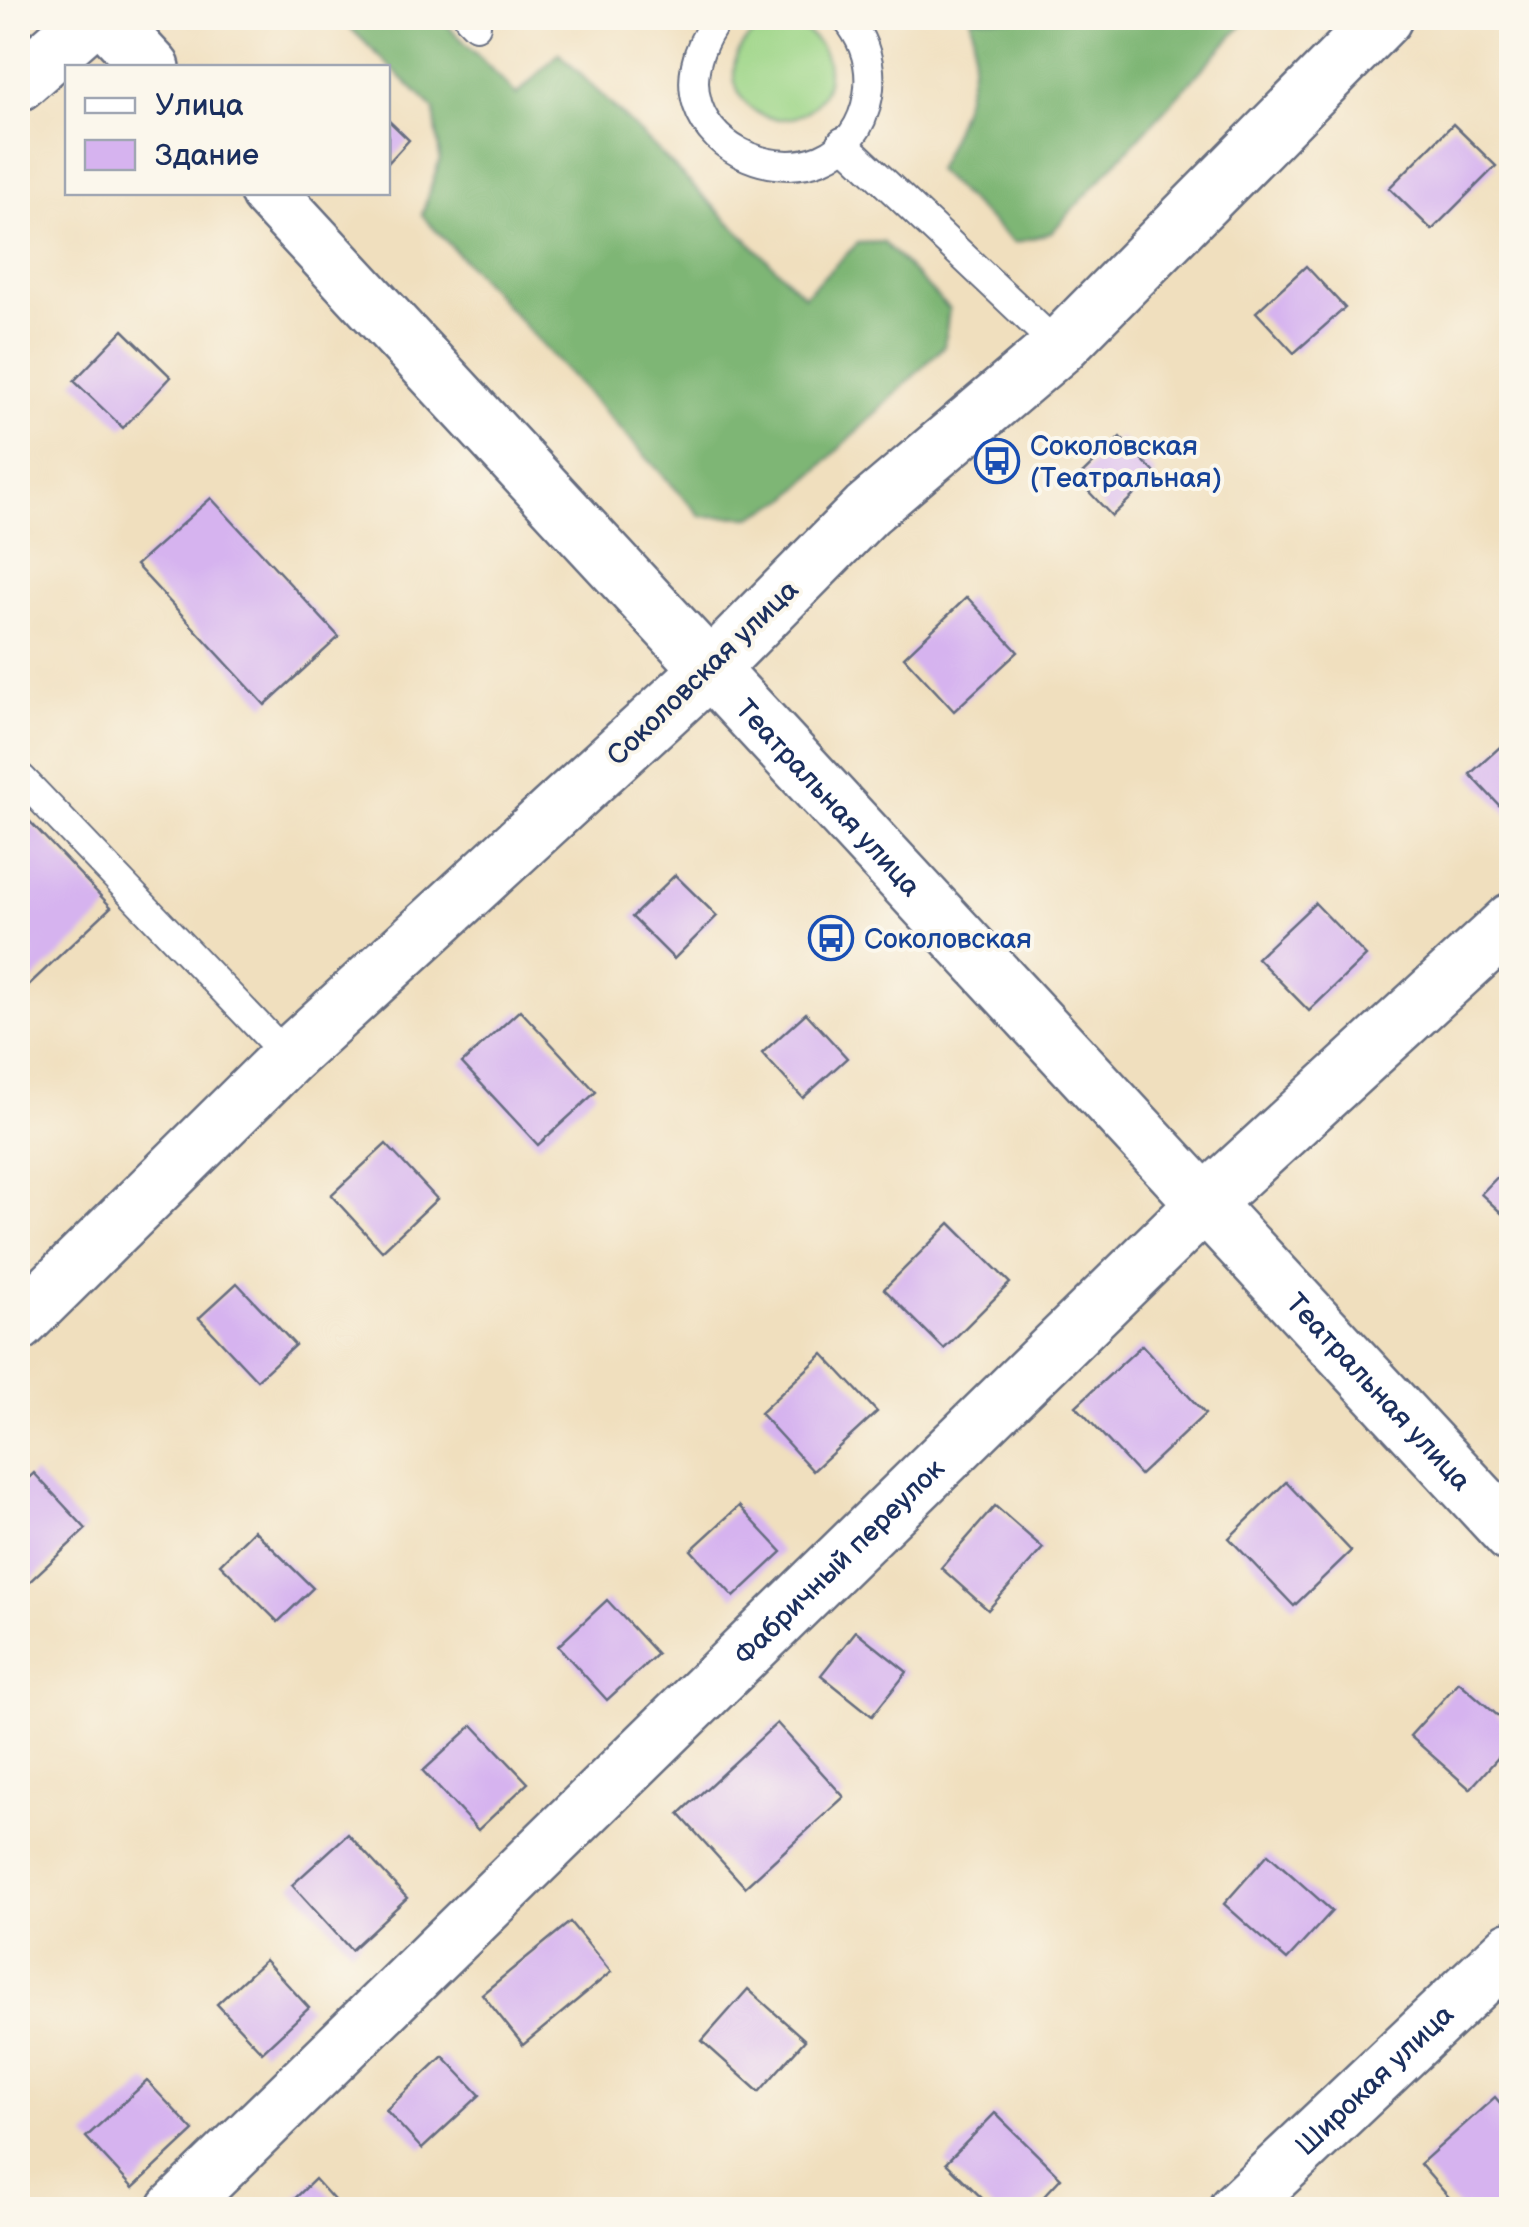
<svg xmlns="http://www.w3.org/2000/svg" width="1529" height="2227" font-family="'Balsamiq Sans',sans-serif">
<style>
.green{fill:#9dd587;stroke:#5c8272;stroke-width:2.5}
.forest{fill:#7eb674;stroke:#4c7269;stroke-width:2.5}
.building{fill:#d6b3ef}
.lines{fill:none;stroke-linecap:round;stroke-linejoin:round}
.service-casing{stroke:#666d80;stroke-width:32}
.minor-casing{stroke:#666d80;stroke-width:60}
.tertiary-casing{stroke:#666d80;stroke-width:60}
.secondary-casing{stroke:#666d80;stroke-width:60}
.service{stroke:#fff;stroke-width:28}
.minor{stroke:#fff;stroke-width:55}
.tertiary{stroke:#fff;stroke-width:55}
.secondary{stroke:#fff;stroke-width:55}
.labels{text-anchor:middle;stroke-width:8;stroke-linejoin:round;paint-order:stroke}
.transit-label{font-size:28px;fill:#164399;stroke:#fbf7ec;text-anchor:start}
.street-label{font-size:28px;fill:#1b2f5e;stroke:#fbf7ec}
</style>
<rect width="100%" height="100%" fill="#fbf7ec"/>
<filter id="ink" filterUnits="userSpaceOnUse"><feTurbulence type="fractalNoise" baseFrequency=".01" numOctaves="2"/><feDisplacementMap in="SourceGraphic" scale="20" xChannelSelector="R" yChannelSelector="G"/><feConvolveMatrix kernelMatrix="1 2 1 2 8 2 1 2 1" color-interpolation-filters="sRGB"/></filter>
<filter id="wash" filterUnits="userSpaceOnUse"><feTurbulence type="fractalNoise" baseFrequency=".0048" numOctaves="4" result="noise"/><feDisplacementMap in="SourceGraphic" scale="40" xChannelSelector="R" yChannelSelector="G"/><feGaussianBlur stdDeviation="2.25" result="paint"/><feColorMatrix in="noise" values="0 0 0 0 0 0 0 0 0 0 0 0 0 0 0 0 0 1.4 0 .05"/><feComposite in="paint" operator="in"/></filter>
<g filter="url(#wash)">
<rect width="100%" height="100%" fill="#f0dfbe"/>
<circle class="green" cx="781" cy="72" r="47"/>
<g class="forest">
<polygon points="340,18 440,18 517,95 559,53 804,296 858,243 883,242 949,309 944,346 789,498 751,517 701,516 422,215 440,159 434,109"/>
<path d="M971,18H1249L1051,233L1014,243L936,170C958,126 982,68 971,18Z"/>
</g>
<g id="blocks">
<g class="building">
<polygon points="388,120 409,140 388,163"/>
<polygon points="1453,124 1496,166 1432,230 1389,188"/>
<polygon points="1306,266 1345,308 1294,353 1256,312"/>
<polygon points="123,330 171,377 123,428 74,381"/>
<polygon points="1120,437 1156,474 1112,516 1077,479"/>
<polygon points="211,498 339,637 265,705 136,565"/>
<polygon points="967,597 1018,652 954,711 904,657"/>
<polygon points="1512,736 1512,819 1470,774"/>
<polygon points="18,809 111,907 18,995"/>
<polygon points="675,875 717,916 674,959 632,917"/>
<polygon points="1315,903 1366,956 1309,1011 1257,958"/>
<polygon points="520,1010 596,1092 538,1145 462,1063"/>
<polygon points="806,1013 847,1058 803,1098 762,1053"/>
<polygon points="386,1144 437,1199 382,1251 331,1195"/>
<polygon points="1512,1162 1512,1223 1481,1194"/>
<polygon points="950,1223 1010,1283 944,1349 884,1289"/>
<polygon points="237,1283 295,1345 257,1380 199,1318"/>
<polygon points="1142,1345 1205,1414 1140,1475 1076,1406"/>
<polygon points="823,1354 877,1412 813,1471 760,1413"/>
<polygon points="34,1473 86,1529 26,1585 18,1576 18,1488"/>
<polygon points="1286,1482 1351,1551 1294,1606 1229,1538"/>
<polygon points="739,1506 782,1552 734,1597 691,1550"/>
<polygon points="995,1506 1043,1548 988,1610 941,1568"/>
<polygon points="254,1530 313,1588 278,1622 220,1564"/>
<polygon points="607,1600 657,1654 607,1700 558,1646"/>
<polygon points="856,1631 907,1672 872,1716 821,1675"/>
<polygon points="1459,1682 1512,1728 1512,1742 1470,1789 1410,1736"/>
<polygon points="777,1723 844,1797 745,1887 679,1814"/>
<polygon points="473,1725 528,1783 478,1830 423,1771"/>
<polygon points="348,1834 407,1898 351,1950 292,1885"/>
<polygon points="1268,1854 1332,1911 1287,1960 1224,1904"/>
<polygon points="570,1922 611,1972 523,2045 482,1994"/>
<polygon points="265,1960 309,2008 262,2052 217,2004"/>
<polygon points="748,1989 805,2040 759,2092 702,2041"/>
<polygon points="443,2056 480,2095 422,2149 386,2110"/>
<polygon points="147,2081 194,2131 133,2188 86,2137"/>
<polygon points="1495,2097 1512,2117 1512,2210 1460,2210 1420,2164"/>
<polygon points="995,2113 1061,2178 1031,2210 994,2210 946,2163"/>
<polygon points="315,2179 343,2210 283,2210"/>
</g>
</g>
</g>
<g filter="url(#ink)">
<use href="#blocks" fill-opacity="0" stroke="#666d80" stroke-width="2.5"/>
<g class="lines">
<defs>
<g id="service">
<polyline points="469,18 476,25"/>
<path d="M718,18C622,151 845,229 868,96C873,66 865,41 846,18"/>
<polyline points="842,142 1059,347"/>
<polyline points="22,779 288,1057"/>
</g>
<g id="minor">
<polyline points="18,83 92,18"/>
<polyline points="18,1324 288,1057 711,668"/>
<path id="s1" d="M175,2210L1205,1203L1512,921"/>
<path id="s2" d="M1236,2210L1512,1949"/>
</g>
<polyline id="tertiary" points="711,668 867,510 1059,347 1384,18"/>
<g id="secondary">
<polyline points="105,18 152,68"/>
<path id="s3" d="M268,192L1512,1535"/>
</g>
</defs>
<use href="#service" class="service-casing"/>
<use href="#minor" class="minor-casing"/>
<use href="#tertiary" class="tertiary-casing"/>
<use href="#secondary" class="secondary-casing"/>
<use href="#service" class="service"/>
<use href="#minor" class="minor"/>
<use href="#tertiary" class="tertiary"/>
<use href="#secondary" class="secondary"/>
</g>
</g>
<defs>
<symbol id="bus-ring" viewBox="-11 -11 22 22"><circle r="9.5" fill="#fbf7ec" stroke="#1a4fb4" stroke-width="1.5"/><path d="M-5-6H5V4H4V6H2V4H-2V6H-4V4H-5ZM-3.5-4V0h7V-4ZM-3.5 1.2v1.5H-2V1.2ZM2 1.2v1.5H3.5V1.2Z" fill="#1a4fb4"/></symbol>
</defs>
<g fill-rule="evenodd">
<use href="#bus-ring" x="972" y="436" width="50" height="50"/>
<use href="#bus-ring" x="806" y="913" width="50" height="50"/>
</g>
<g class="labels">
<g class="transit-label">
<text x="1030" y="455">Соколовская<tspan x="1030" dy="32">(Театральная)</tspan></text>
<text x="864" y="948">Соколовская</text>
</g>
<g class="street-label">
<text transform="translate(702 672) rotate(-44)" y="10">Соколовская улица</text>
<text dy="10" stroke="none"><textPath href="#s3" startOffset="825">Театральная улица</textPath></text>
<text dy="10" stroke="none"><textPath href="#s3" startOffset="1635">Театральная улица</textPath></text>
<text dy="10" stroke="none"><textPath href="#s1" startOffset="928">Фабричный переулок</textPath></text>
<text dy="10" stroke="none"><textPath href="#s2" startOffset="190">Широкая улица</textPath></text>
</g>
</g>
<rect width="1529" height="2227" fill="none" stroke="#fbf7ec" stroke-width="60"/>
<rect x="65" y="65" width="325" height="130" fill="#fbf7ec" stroke="#a1a7b3" stroke-width="2.5"/>
<rect x="85" y="98" width="50" height="15" fill="#ffffff" stroke="#a1a7b3" stroke-width="2.5"/>
<text x="155" y="115" font-size="30" fill="#1b2f5e">Улица</text>
<rect x="85" y="140" width="50" height="30" fill="#d6b3ef" stroke="#a1a7b3" stroke-width="2.5"/>
<text x="155" y="165" font-size="30" fill="#1b2f5e">Здание</text>
</svg>
